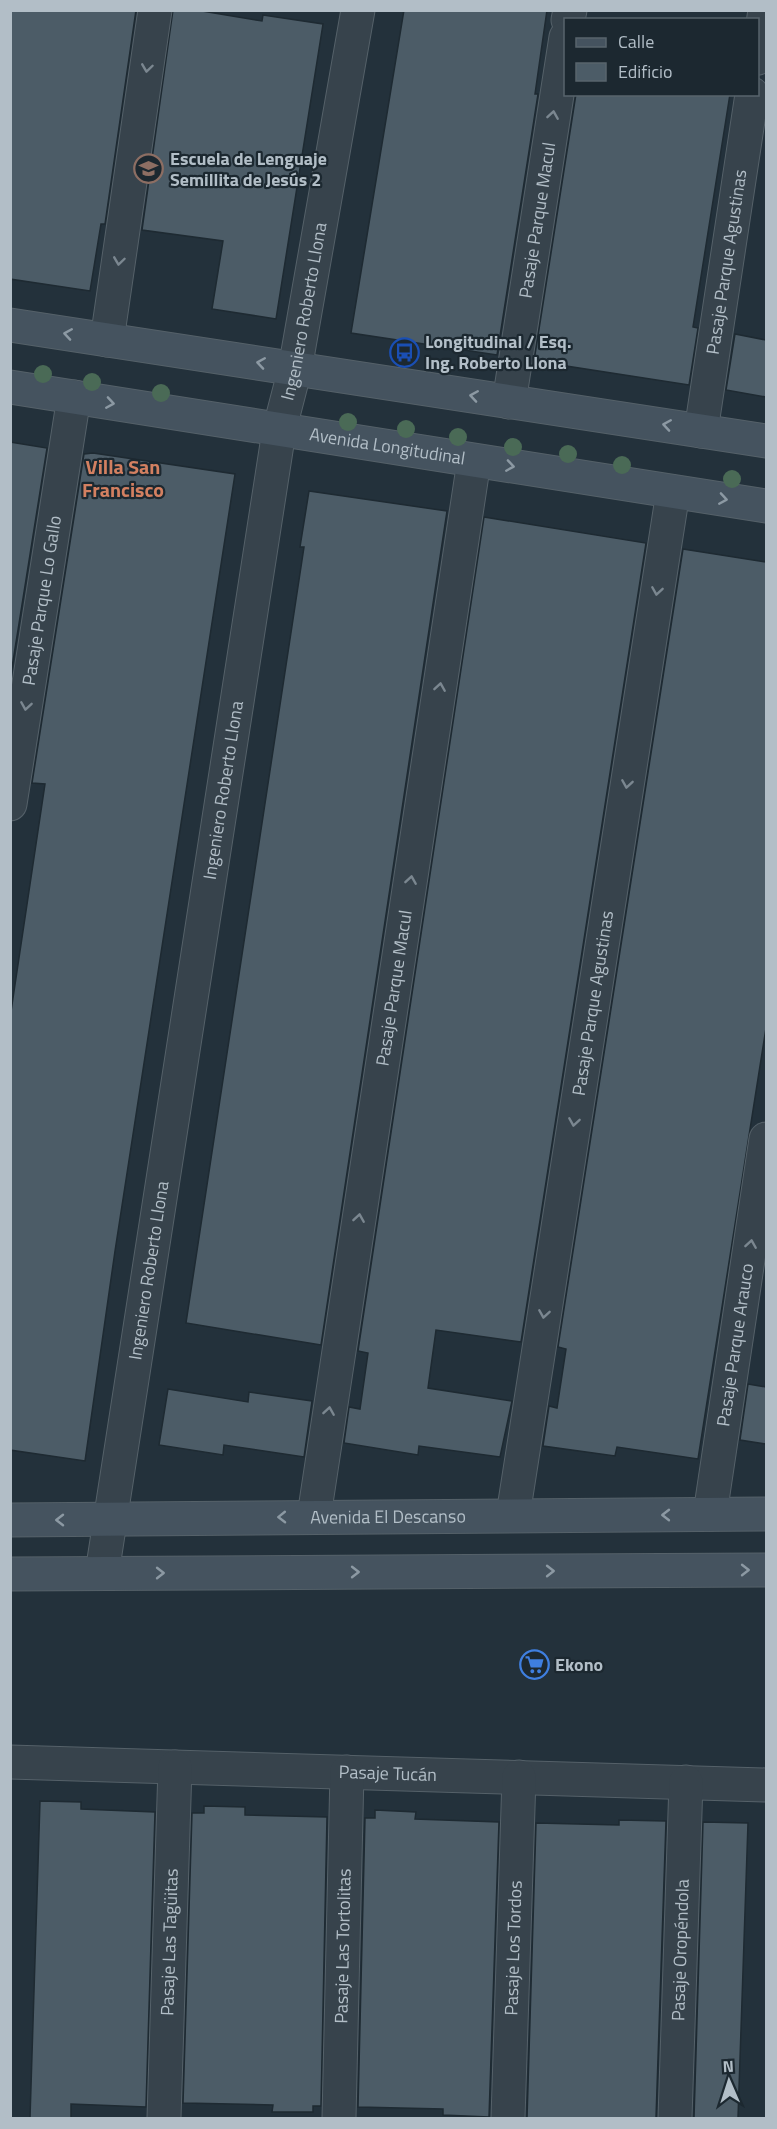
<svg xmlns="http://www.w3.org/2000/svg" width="777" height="2129" font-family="'Titillium Web',sans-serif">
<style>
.building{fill:#4c5c67;stroke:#1e2a32;stroke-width:1.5}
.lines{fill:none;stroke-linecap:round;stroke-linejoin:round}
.street-casing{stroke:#556169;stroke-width:35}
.secondary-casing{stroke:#556169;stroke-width:35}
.street{stroke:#37434c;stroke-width:33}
.secondary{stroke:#45535f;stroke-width:33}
.tree{fill:#4a6a56}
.oneway{stroke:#7b8790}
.oneway2{stroke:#8c99a3}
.labels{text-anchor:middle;stroke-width:4.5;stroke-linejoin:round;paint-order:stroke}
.poi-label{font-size:18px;font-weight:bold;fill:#b2bec7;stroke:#1c2830;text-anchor:start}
.street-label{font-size:18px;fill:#b2bec7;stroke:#1c2830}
.neighbourhood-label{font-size:20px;font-weight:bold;fill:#d38061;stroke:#1c2830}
</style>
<rect width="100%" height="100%" fill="#23313b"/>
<g class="building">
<polygon points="10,10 136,10 105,224 101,224 90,291 10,279"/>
<polygon points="173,10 196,10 262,21 263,15 323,24 276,319 212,309 223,241 142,230"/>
<polygon points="404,10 547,10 535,94 538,94 497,355 351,333"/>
<polygon points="576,94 730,94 693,327 698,328 689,385 534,361"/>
<polygon points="735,334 766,340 766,397 726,390"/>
<polygon points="10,442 47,448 10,680"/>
<polygon points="93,453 235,474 115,1251 85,1461 10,1450 10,1018 45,784 32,783 84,454"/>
<polygon points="309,491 447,511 321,1345 186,1323 304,547 300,547"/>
<polygon points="484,517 646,543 521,1342 436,1330 428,1388 512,1401 500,1457 419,1446 418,1455 344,1443 349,1407 360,1409 368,1353 358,1351"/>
<polygon points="683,549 766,562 766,1028 698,1459 617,1447 615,1456 543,1446 549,1406 557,1408 566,1349 558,1347"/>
<polygon points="748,1384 766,1387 766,1444 740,1440"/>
<polygon points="168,1389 248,1402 249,1392 312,1401 304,1457 224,1445 223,1455 159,1445"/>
<polygon points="40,1801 81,1802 81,1809 155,1812 146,2107 71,2104 71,2118 30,2118"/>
<polygon points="204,1806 245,1807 245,1815 327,1817 321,2106 313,2106 313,2112 272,2112 273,2105 183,2103 192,1813 204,1813"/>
<polygon points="375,1810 416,1812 415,1819 499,1822 489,2117 443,2115 443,2109 358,2107 365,1818 375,1818"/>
<polygon points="619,1820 666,1821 656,2118 527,2118 536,1823 619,1825"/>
<polygon points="703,1822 748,1823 738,2118 694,2118"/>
</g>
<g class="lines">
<defs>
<g id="street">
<polyline points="568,20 570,10"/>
<polyline points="758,58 765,10"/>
<polyline points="107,340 155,10"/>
<path id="s1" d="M509,402L566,37"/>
<path id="s2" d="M701,431L752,94"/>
<path id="s3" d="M10,804L74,397"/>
<path id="s4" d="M710,1514L766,1139"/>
<path id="s5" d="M513,1515L673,492"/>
<path id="s6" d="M314,1516L474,461"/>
<path id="s7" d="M102,1573L279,431L295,369L358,10"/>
<path id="s8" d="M10,1762L766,1785"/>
<path id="s9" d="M164,2118L175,1767"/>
<path id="s10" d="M339,2118L347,1772"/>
<path id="s11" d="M508,2118L519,1777"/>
<path id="s12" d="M675,2118L686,1782"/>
</g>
<g id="secondary">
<polyline points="10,325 766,441"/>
<path id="s13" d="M10,387L766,506"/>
<path id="s14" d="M10,1520L766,1514"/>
<polyline points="10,1574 766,1570"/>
</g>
</defs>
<use href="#street" class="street-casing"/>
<use href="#secondary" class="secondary-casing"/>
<use href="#street" class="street"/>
<use href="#secondary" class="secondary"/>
</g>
<g class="tree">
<circle cx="43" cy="374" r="9"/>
<circle cx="92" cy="382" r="9"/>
<circle cx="161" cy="393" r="9"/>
<circle cx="348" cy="422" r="9"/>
<circle cx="406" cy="429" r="9"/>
<circle cx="458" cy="437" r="9"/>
<circle cx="513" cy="447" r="9"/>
<circle cx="568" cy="454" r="9"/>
<circle cx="622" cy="465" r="9"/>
<circle cx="732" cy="479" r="9"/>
</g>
<defs><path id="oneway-chevron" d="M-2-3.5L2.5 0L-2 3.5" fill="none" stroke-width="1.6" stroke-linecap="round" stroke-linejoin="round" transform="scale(1.5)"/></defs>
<g class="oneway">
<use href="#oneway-chevron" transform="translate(147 68) rotate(98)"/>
<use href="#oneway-chevron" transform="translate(553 115) rotate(-81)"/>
<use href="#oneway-chevron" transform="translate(119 261) rotate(98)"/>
<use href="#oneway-chevron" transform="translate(657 591) rotate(99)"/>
<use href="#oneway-chevron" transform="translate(440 687) rotate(-81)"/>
<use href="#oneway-chevron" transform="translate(26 706) rotate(99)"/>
<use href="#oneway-chevron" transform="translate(627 784) rotate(99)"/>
<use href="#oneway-chevron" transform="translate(411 880) rotate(-81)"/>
<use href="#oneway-chevron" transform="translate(574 1122) rotate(99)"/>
<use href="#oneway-chevron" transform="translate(359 1218) rotate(-81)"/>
<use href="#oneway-chevron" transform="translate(751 1244) rotate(-81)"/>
<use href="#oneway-chevron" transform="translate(544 1314) rotate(99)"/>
<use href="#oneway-chevron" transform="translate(329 1411) rotate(-81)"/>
</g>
<g class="oneway2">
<use href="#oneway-chevron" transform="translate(68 334) rotate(-171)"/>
<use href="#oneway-chevron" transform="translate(261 363) rotate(-171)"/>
<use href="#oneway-chevron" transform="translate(474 396) rotate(-171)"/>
<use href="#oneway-chevron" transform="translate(110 403) rotate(9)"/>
<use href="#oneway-chevron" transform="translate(667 425) rotate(-171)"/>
<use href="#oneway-chevron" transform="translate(510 466) rotate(9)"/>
<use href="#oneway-chevron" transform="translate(723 499) rotate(9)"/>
<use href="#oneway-chevron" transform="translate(666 1515) rotate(180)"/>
<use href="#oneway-chevron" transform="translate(282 1517) rotate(179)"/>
<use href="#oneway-chevron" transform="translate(60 1520) rotate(180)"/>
<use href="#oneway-chevron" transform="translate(745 1570)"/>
<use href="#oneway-chevron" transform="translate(550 1571)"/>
<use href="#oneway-chevron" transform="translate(355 1572)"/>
<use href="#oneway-chevron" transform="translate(160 1573)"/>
</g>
<defs>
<symbol id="school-ring" viewBox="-11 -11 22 22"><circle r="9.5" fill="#1c2830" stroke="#8d6e63" stroke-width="1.5"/><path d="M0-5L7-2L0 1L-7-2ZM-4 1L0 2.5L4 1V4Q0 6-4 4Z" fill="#8d6e63"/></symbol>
<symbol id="bus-ring" viewBox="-11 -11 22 22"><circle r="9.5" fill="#1c2830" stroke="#1a4fb4" stroke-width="1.5"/><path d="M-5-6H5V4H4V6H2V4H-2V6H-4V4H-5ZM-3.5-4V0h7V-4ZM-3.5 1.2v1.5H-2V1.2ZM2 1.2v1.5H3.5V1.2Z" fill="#1a4fb4"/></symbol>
<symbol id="supermarket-ring" viewBox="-11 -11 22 22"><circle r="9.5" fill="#1c2830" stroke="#3f7fe0" stroke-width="1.5"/><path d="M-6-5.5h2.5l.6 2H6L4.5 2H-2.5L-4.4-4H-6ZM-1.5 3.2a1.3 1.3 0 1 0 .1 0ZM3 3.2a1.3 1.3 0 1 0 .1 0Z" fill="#3f7fe0"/></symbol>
</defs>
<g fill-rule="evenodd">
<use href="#school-ring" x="132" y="152" width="33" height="33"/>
<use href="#bus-ring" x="388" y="336" width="33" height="33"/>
<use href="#supermarket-ring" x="518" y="1648" width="33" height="33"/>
</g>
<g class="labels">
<g class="poi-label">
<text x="170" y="165">Escuela de Lenguaje<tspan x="170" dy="21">Semillita de Jesús 2</tspan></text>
<text x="425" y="348">Longitudinal / Esq.<tspan x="425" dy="21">Ing. Roberto Llona</tspan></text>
<text x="555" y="1671">Ekono</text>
</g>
<g class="street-label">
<text dy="6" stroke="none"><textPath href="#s1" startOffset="184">Pasaje Parque Macul</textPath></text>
<text dy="6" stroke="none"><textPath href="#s2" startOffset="171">Pasaje Parque Agustinas</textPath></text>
<text dy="6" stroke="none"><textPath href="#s7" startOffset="1278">Ingeniero Roberto Llona</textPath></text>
<text dy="6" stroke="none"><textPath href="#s13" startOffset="382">Avenida Longitudinal</textPath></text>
<text dy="6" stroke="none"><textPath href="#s3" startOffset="206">Pasaje Parque Lo Gallo</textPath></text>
<text dy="6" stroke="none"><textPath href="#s7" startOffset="792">Ingeniero Roberto Llona</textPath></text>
<text dy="6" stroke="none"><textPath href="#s6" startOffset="534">Pasaje Parque Macul</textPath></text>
<text dy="6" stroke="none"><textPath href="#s5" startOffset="518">Pasaje Parque Agustinas</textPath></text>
<text dy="6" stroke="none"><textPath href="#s7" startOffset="306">Ingeniero Roberto Llona</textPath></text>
<text dy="6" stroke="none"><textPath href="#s4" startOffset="171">Pasaje Parque Arauco</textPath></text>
<text dy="6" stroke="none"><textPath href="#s14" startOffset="378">Avenida El Descanso</textPath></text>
<text dy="6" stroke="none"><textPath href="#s8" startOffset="378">Pasaje Tucán</textPath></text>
<text dy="6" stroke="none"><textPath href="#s9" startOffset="176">Pasaje Las Tagüitas</textPath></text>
<text dy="6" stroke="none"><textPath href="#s10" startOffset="172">Pasaje Las Tortolitas</textPath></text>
<text dy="6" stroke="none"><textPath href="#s11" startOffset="170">Pasaje Los Tordos</textPath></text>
<text dy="6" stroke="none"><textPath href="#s12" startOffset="168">Pasaje Oropéndola</textPath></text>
</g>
<g class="neighbourhood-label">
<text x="123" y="474">Villa San<tspan x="123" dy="23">Francisco</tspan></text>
</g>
</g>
<rect width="777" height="2129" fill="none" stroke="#b2bec7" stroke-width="24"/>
<rect x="564" y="18" width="195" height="78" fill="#1c2830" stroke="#58646c" stroke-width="1.5"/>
<rect x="576" y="38" width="30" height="9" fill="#45535f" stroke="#58646c" stroke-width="1.5"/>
<text x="618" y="48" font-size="18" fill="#b2bec7">Calle</text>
<rect x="576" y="63" width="30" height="18" fill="#4c5c67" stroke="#58646c" stroke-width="1.5"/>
<text x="618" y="78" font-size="18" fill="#b2bec7">Edificio</text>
<g transform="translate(729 2081) rotate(357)" stroke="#1c2830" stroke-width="4.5" paint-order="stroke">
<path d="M0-4.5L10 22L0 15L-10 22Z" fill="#b2bec7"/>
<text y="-9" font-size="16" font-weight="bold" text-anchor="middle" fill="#b2bec7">N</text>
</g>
</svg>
